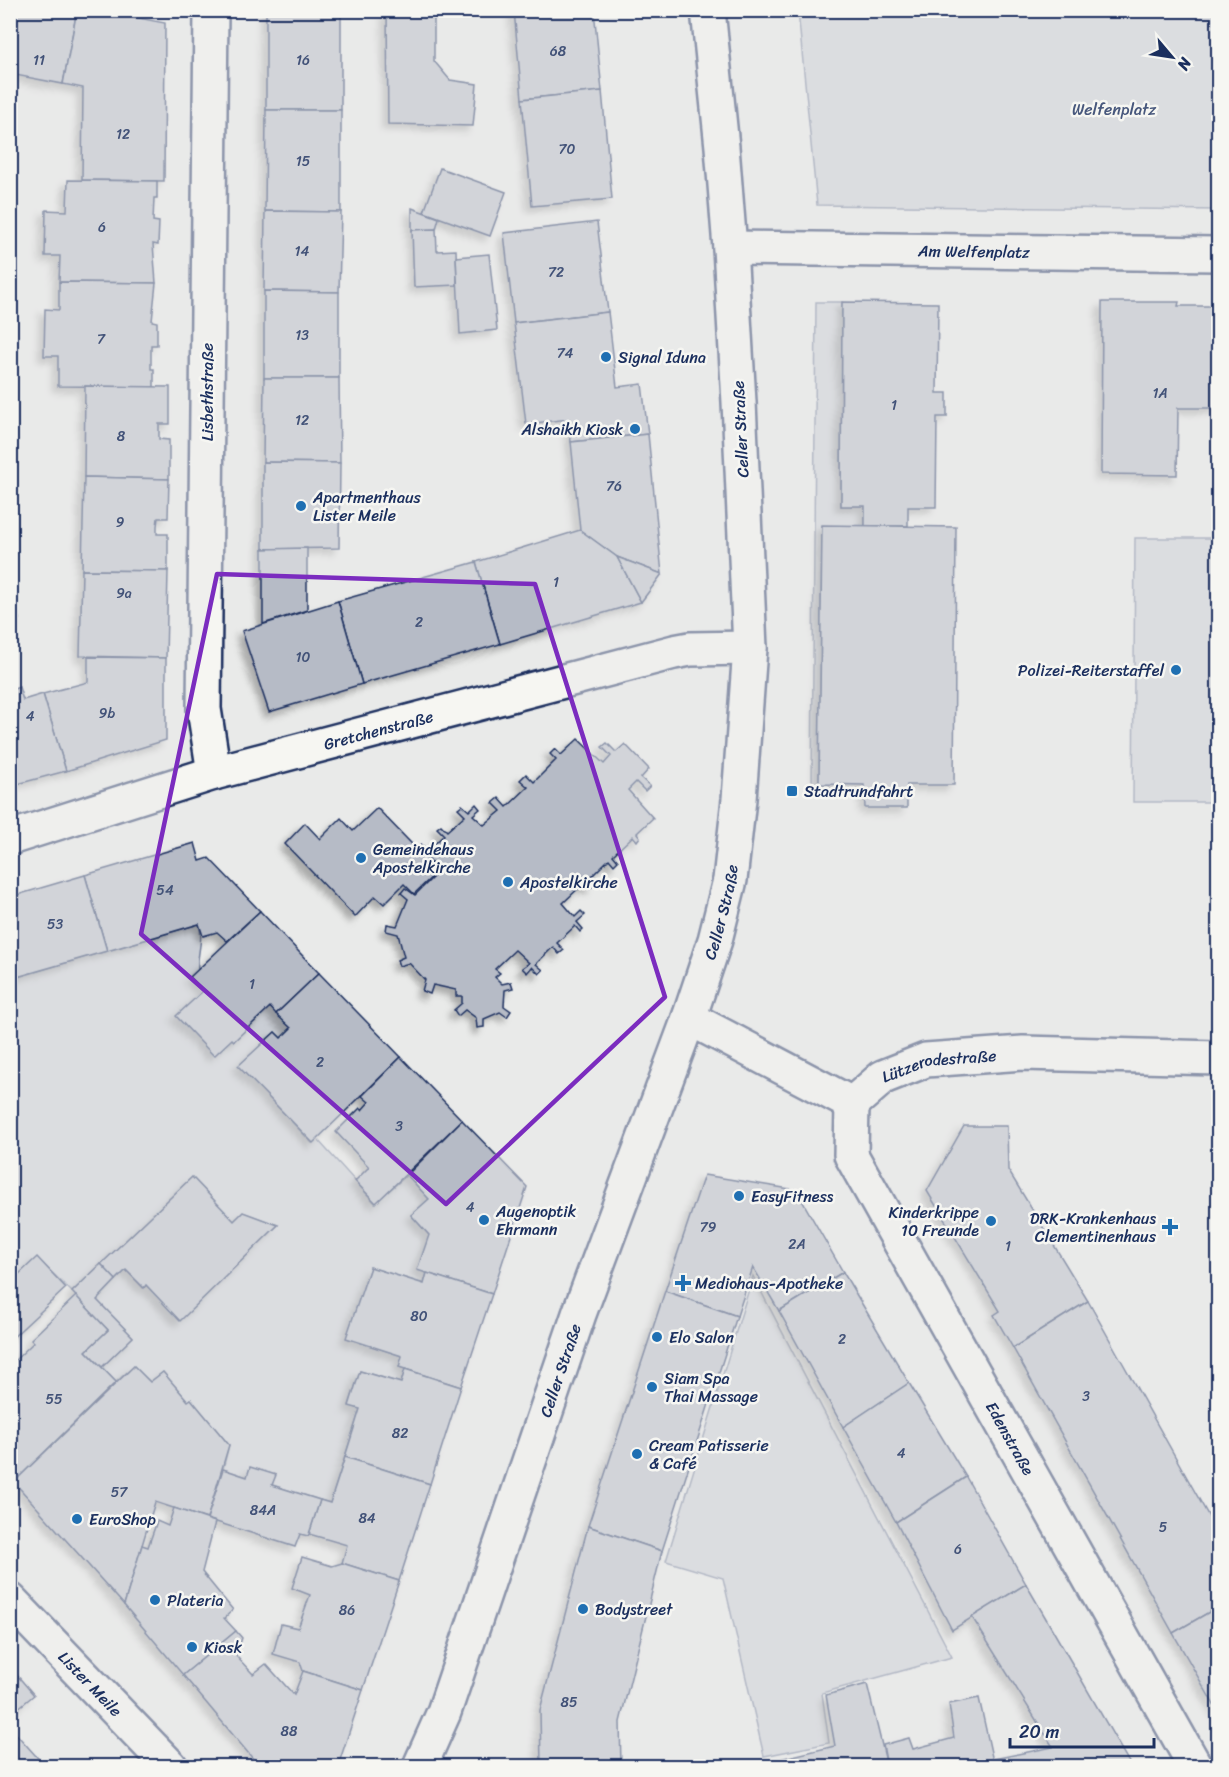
<svg xmlns="http://www.w3.org/2000/svg" width="1229" height="1777" font-family="Sriracha,sans-serif">
<style>
.green{fill:#caced5;stroke:#727e9a;stroke-width:1.5}
.building{fill:#b6bbc6;stroke:#1b2f5e;stroke-width:1.5;filter:url(#shadow)}
.lines{fill:none;stroke-linecap:round;stroke-linejoin:round}
.street-casing{stroke:#1b2f5e;stroke-width:38}
.secondary-casing{stroke:#1b2f5e;stroke-width:38}
.street{stroke:#f6f6f2;stroke-width:33}
.secondary{stroke:#f6f6f2;stroke-width:33}
.marked{fill:none;stroke:#7b2cbf;stroke-width:4.5;stroke-linejoin:round}
.poi-dot{fill:#1f6fb2;stroke:#f6f6f2;stroke-width:2}
.labels{text-anchor:middle;stroke-width:5;stroke-linejoin:round;paint-order:stroke}
.number-label{font-size:14px;fill:#425278}
.park-label{font-size:16px;fill:#47577c;stroke:#f6f6f2}
.street-label{font-size:16px;fill:#1b2f5e;stroke:#f6f6f2}
.poi-label{font-size:16px;fill:#1b2f5e;stroke:#f6f6f2;text-anchor:start}
</style>
<defs>
<filter id="shadow"><feDropShadow dx="-5.5" dy="5.5" stdDeviation="3" flood-color="#0004"/></filter>
</defs>
<rect width="100%" height="100%" fill="#e9eae9"/>
<filter id="ink" filterUnits="userSpaceOnUse"><feTurbulence type="fractalNoise" baseFrequency=".0167" numOctaves="2"/><feDisplacementMap in="SourceGraphic" scale="12" xChannelSelector="R" yChannelSelector="G"/><feConvolveMatrix kernelMatrix="1 2 1 2 8 2 1 2 1" color-interpolation-filters="sRGB"/></filter>
<g filter="url(#ink)">
<g class="green">
<polygon points="798,11 1218,11 1218,210 817,205"/>
<polygon points="816,302 842,302 841,506 865,506 865,526 822,526 819,784 812,785"/>
<polygon points="1135,538 1218,538 1218,802 1133,802"/>
<path d="M199,924C204,943 196,954 198,971C200,995 220,1019 232,1039L234,1041L270,1007L291,1028L281,1038L275,1032L239,1066L312,1143L317,1139L375,1203L407,1175L429,1199L411,1215L429,1235L427,1273L424,1284L370,1267L347,1338L402,1356L399,1367L405,1369L401,1383L360,1371L349,1405L360,1409L330,1503L272,1485L275,1475L250,1468L247,1477L223,1469L229,1445L191,1399L188,1401L163,1372L150,1382L134,1366L116,1382L102,1367L133,1337L97,1300L126,1270L143,1288L146,1285L180,1320L278,1225L243,1212L234,1221L192,1177L72,1292L37,1258L16,1277L11,1271V979Z"/>
<polygon points="753,1276 952,1657 822,1693 829,1743 764,1756 723,1578 666,1561"/>
</g>
<g class="building">
<polygon points="10,10 77,10 63,84 10,74"/>
<polygon points="77,10 97,10 165,23 164,181 82,180 83,88 63,84"/>
<rect x="266" y="10" width="75" height="100"/>
<polygon points="387,10 434,10 434,61 450,80 477,84 473,126 388,124"/>
<polygon points="514,10 594,10 602,91 522,99"/>
<polygon points="602,91 612,199 532,206 522,99"/>
<polygon points="266,110 341,110 341,212 265,211"/>
<polygon points="440,168 506,192 490,236 424,212"/>
<polygon points="68,180 157,181 157,198 154,198 153,221 159,222 158,245 153,244 156,283 59,282 60,256 45,256 46,210 67,211"/>
<polygon points="412,208 439,218 436,229 412,230"/>
<polygon points="265,211 341,212 339,292 264,291"/>
<polygon points="597,222 608,312 514,323 504,233"/>
<polygon points="436,229 437,251 456,250 457,285 414,287 412,230"/>
<polygon points="489,254 497,330 460,334 456,257"/>
<polygon points="59,282 156,283 152,321 157,322 157,345 151,345 151,369 154,369 154,387 58,386 58,356 44,356 45,309 59,310"/>
<polygon points="264,291 339,292 339,378 264,378"/>
<polygon points="842,302 938,303 937,393 947,393 947,417 937,417 936,507 908,507 908,526 865,526 865,506 841,506"/>
<polygon points="1102,302 1179,302 1178,306 1218,306 1218,408 1178,408 1177,475 1101,474"/>
<polygon points="608,312 617,387 642,384 648,434 571,442 569,419 526,424 514,323"/>
<polygon points="264,378 339,378 340,463 263,462"/>
<polygon points="85,386 170,387 170,424 159,424 159,439 169,440 169,479 84,477"/>
<polygon points="648,434 662,574 617,557 580,530 571,442"/>
<polygon points="263,462 340,463 339,548 263,549"/>
<polygon points="84,477 169,479 168,518 158,518 157,526 157,534 168,534 168,571 82,570"/>
<polygon points="822,525 956,527 954,785 907,785 907,808 865,808 864,785 819,784"/>
<polygon points="580,530 617,557 641,602 500,644 476,562"/>
<polygon points="307,548 307,610 263,624 263,549"/>
<polygon points="617,557 662,574 641,602"/>
<polygon points="476,562 500,644 362,684 338,601"/>
<polygon points="82,570 168,571 166,658 80,656"/>
<polygon points="10,591 19,619 10,622"/>
<polygon points="338,601 362,684 269,712 242,631"/>
<polygon points="88,657 166,658 166,740 66,771 43,694 88,682"/>
<polygon points="10,679 14,689 19,687 23,700 43,694 66,771 10,786"/>
<polygon points="578,739 604,764 611,756 602,747 607,743 616,752 625,744 649,769 641,778 650,786 645,791 636,782 628,790 653,818 637,833 640,837 637,841 633,836 613,855 618,861 614,865 609,859 587,881 593,886 589,889 584,883 563,903 575,917 581,911 585,915 577,922 583,929 580,932 575,926 557,943 564,950 559,954 553,947 536,964 543,970 539,974 532,967 527,973 522,968 529,963 515,950 495,969 500,973 495,977 502,984 511,982 513,988 505,990 504,1006 511,1011 507,1017 500,1012 484,1019 484,1027 477,1028 476,1018 465,1010 458,1016 454,1010 462,1003 462,996 456,996 456,990 433,985 430,994 422,991 425,980 409,963 399,966 397,960 404,957 398,934 386,931 387,924 397,926 408,899 401,893 405,888 415,895 439,871 417,848 421,845 427,851 444,835 437,828 441,825 447,831 465,815 458,808 462,805 469,811 476,804 480,809 473,815 484,825 501,811 493,803 499,798 507,807 528,787 520,780 526,774 534,782 556,760 550,754 555,749 561,755"/>
<polygon points="377,808 438,871 414,894 404,884 384,904 375,896 355,917 285,844 305,823 320,839 341,818 353,831"/>
<polygon points="195,843 200,861 209,858 260,911 227,941 217,932 203,936 199,924 107,951 85,875"/>
<polygon points="85,875 107,951 10,979 10,897"/>
<polygon points="260,911 319,973 276,1014 270,1007 234,1041 232,1039 214,1056 176,1016 203,991 190,977"/>
<polygon points="319,973 401,1057 313,1143 238,1066 275,1032 281,1038 291,1028 276,1014"/>
<polygon points="401,1057 462,1120 376,1203 355,1181 369,1167 336,1132 360,1108 362,1110 369,1102 362,1096"/>
<polygon points="462,1120 527,1187 492,1294 417,1270 429,1235 411,1215 429,1199 407,1175"/>
<polygon points="964,1126 1007,1126 1008,1170 1088,1301 1013,1348 994,1315 1000,1311 927,1191"/>
<polygon points="704,1175 796,1190 843,1272 779,1311 753,1267 737,1316 665,1291"/>
<polygon points="192,1177 234,1221 243,1212 278,1225 180,1321 146,1285 144,1288 126,1270 116,1280 101,1264"/>
<polygon points="37,1257 66,1288 10,1340 10,1271 16,1277"/>
<polygon points="101,1264 116,1280 97,1300 133,1337 102,1367 86,1351 108,1330 72,1292"/>
<polygon points="370,1267 424,1284 427,1273 492,1294 461,1387 399,1367 402,1356 346,1338"/>
<polygon points="843,1272 909,1383 843,1427 779,1311"/>
<polygon points="665,1291 737,1316 662,1551 588,1526"/>
<polygon points="76,1296 108,1330 86,1351 116,1382 14,1482 10,1478 10,1365 34,1342 31,1339"/>
<polygon points="1088,1301 1218,1533 1218,1607 1173,1633 1013,1348"/>
<polygon points="134,1366 150,1382 163,1372 188,1401 191,1399 229,1445 207,1519 155,1502 124,1605 14,1482"/>
<polygon points="405,1369 461,1387 430,1484 345,1457 360,1409 349,1406 360,1371 401,1383"/>
<polygon points="909,1383 966,1477 896,1522 843,1427"/>
<polygon points="345,1457 430,1484 399,1581 342,1563 347,1545 309,1534 320,1500 330,1503"/>
<polygon points="250,1467 276,1475 272,1485 320,1500 309,1534 308,1536 300,1534 295,1547 207,1519 223,1469 247,1477"/>
<polygon points="966,1477 1026,1584 952,1630 896,1522"/>
<polygon points="174,1508 215,1522 202,1572 233,1610 224,1618 236,1631 183,1675 124,1605 142,1545 148,1547 157,1521 168,1526"/>
<polygon points="588,1526 662,1551 620,1722 621,1766 541,1766 540,1710"/>
<polygon points="302,1557 332,1566 342,1563 399,1581 363,1690 303,1671 300,1662 273,1654 281,1624 298,1628 310,1595 292,1588"/>
<polygon points="1026,1584 1077,1672 1131,1766 994,1766 993,1759 1053,1747 972,1617"/>
<polygon points="1218,1607 1218,1712 1173,1633"/>
<polygon points="236,1631 242,1638 236,1656 253,1674 266,1664 294,1695 303,1671 363,1690 338,1766 259,1766 183,1675"/>
<polygon points="10,1667 34,1695 10,1715"/>
<polygon points="867,1684 887,1766 768,1766 767,1762 835,1746 826,1695"/>
<polygon points="979,1698 994,1766 887,1766 883,1745 909,1738 913,1749 954,1738 949,1704"/>
<polygon points="10,1727 45,1766 10,1766"/>
<polygon points="767,1762 768,1766 744,1766 753,1765"/>
</g>
<g class="lines">
<defs>
<g id="street">
<polyline points="211,10 204,709 214,773"/>
<path id="s1" d="M730,248L1218,254"/>
<path id="s2" d="M10,838L214,773L674,652L690,649L750,648"/>
<polyline points="689,1018 852,1104"/>
<path id="s3" d="M852,1104L851,1155L1195,1766"/>
<path id="s4" d="M852,1104L883,1077L926,1060L1023,1053L1218,1058"/>
<path id="s5" d="M10,1600L170,1766"/>
</g>
<g id="secondary">
<path id="s6" d="M420,1766L444,1712L579,1314L689,1018L715,940L730,880L739,799L750,648L739,402L730,248L722,147L708,10"/>
</g>
</defs>
<use href="#street" class="street-casing"/>
<use href="#secondary" class="secondary-casing"/>
<use href="#street" class="street"/>
<use href="#secondary" class="secondary"/>
</g>
</g>
<path d="M0 0H1229V1777H0ZM217,574L535,584L665,997L446,1204L141,934Z" fill="#e9eae9" fill-opacity=".55" fill-rule="evenodd"/>
<path class="marked" d="M217,574L535,584L665,997L446,1204L141,934Z"/>
<g class="poi-dot">
<circle cx="606" cy="357" r="6"/>
<circle cx="635" cy="429" r="6"/>
<circle cx="301" cy="506" r="6"/>
<circle cx="1176" cy="670" r="6"/>
<rect x="786" y="785" width="12" height="12" rx="3"/>
<circle cx="361" cy="858" r="6"/>
<circle cx="508" cy="882" r="6"/>
<circle cx="739" cy="1196" r="6"/>
<circle cx="484" cy="1220" r="6"/>
<circle cx="991" cy="1221" r="6"/>
<path d="M1167 1218h6v6h6v6h-6v6h-6v-6h-6v-6h6z"/>
<path d="M680 1274h6v6h6v6h-6v6h-6v-6h-6v-6h6z"/>
<circle cx="657" cy="1337" r="6"/>
<circle cx="652" cy="1387" r="6"/>
<circle cx="637" cy="1454" r="6"/>
<circle cx="77" cy="1519" r="6"/>
<circle cx="155" cy="1600" r="6"/>
<circle cx="583" cy="1609" r="6"/>
<circle cx="192" cy="1647" r="6"/>
</g>
<g class="labels">
<g class="number-label">
<text x="558" y="56">68</text>
<text x="39" y="65">11</text>
<text x="303" y="65">16</text>
<text x="123" y="139">12</text>
<text x="567" y="154">70</text>
<text x="303" y="166">15</text>
<text x="102" y="232">6</text>
<text x="302" y="256">14</text>
<text x="556" y="277">72</text>
<text x="302" y="340">13</text>
<text x="101" y="344">7</text>
<text x="565" y="358">74</text>
<text x="1160" y="398">1A</text>
<text x="894" y="410">1</text>
<text x="302" y="425">12</text>
<text x="121" y="441">8</text>
<text x="614" y="491">76</text>
<text x="120" y="527">9</text>
<text x="556" y="587">1</text>
<text x="124" y="598">9a</text>
<text x="419" y="627">2</text>
<text x="303" y="662">10</text>
<text x="107" y="718">9b</text>
<text x="30" y="721">4</text>
<text x="165" y="895">54</text>
<text x="55" y="929">53</text>
<text x="252" y="989">1</text>
<text x="320" y="1067">2</text>
<text x="399" y="1131">3</text>
<text x="470" y="1212">4</text>
<text x="708" y="1232">79</text>
<text x="797" y="1249">2A</text>
<text x="1008" y="1251">1</text>
<text x="419" y="1321">80</text>
<text x="842" y="1344">2</text>
<text x="1086" y="1401">3</text>
<text x="54" y="1404">55</text>
<text x="400" y="1438">82</text>
<text x="901" y="1458">4</text>
<text x="119" y="1497">57</text>
<text x="263" y="1515">84A</text>
<text x="367" y="1523">84</text>
<text x="1163" y="1532">5</text>
<text x="958" y="1554">6</text>
<text x="347" y="1615">86</text>
<text x="569" y="1707">85</text>
<text x="289" y="1736">88</text>
</g>
<g class="park-label">
<text x="1114" y="115">Welfenplatz</text>
</g>
<g class="street-label">
<text dy="6" stroke="none"><textPath href="#s1" startOffset="244">Am Welfenplatz</textPath></text>
<text transform="translate(207 392) rotate(-90)" y="6">Lisbethstraße</text>
<text transform="translate(740 429) rotate(-93)" y="6">Celler Straße</text>
<text dy="6" stroke="none"><textPath href="#s2" startOffset="384">Gretchenstraße</textPath></text>
<text dy="6" stroke="none"><textPath href="#s6" startOffset="906">Celler Straße</textPath></text>
<text dy="6" stroke="none"><textPath href="#s4" startOffset="99">Lützerodestraße</textPath></text>
<text dy="6" stroke="none"><textPath href="#s6" startOffset="420">Celler Straße</textPath></text>
<text dy="6" stroke="none"><textPath href="#s3" startOffset="376">Edenstraße</textPath></text>
<text dy="6" stroke="none"><textPath href="#s5" startOffset="116">Lister Meile</textPath></text>
</g>
<g class="poi-label">
<text x="618" y="363">Signal Iduna</text>
<text x="623" y="435" text-anchor="end">Alshaikh Kiosk</text>
<text x="313" y="503">Apartmenthaus<tspan x="313" dy="18">Lister Meile</tspan></text>
<text x="1164" y="676" text-anchor="end">Polizei-Reiterstaffel</text>
<text x="804" y="797">Stadtrundfahrt</text>
<text x="373" y="855">Gemeindehaus<tspan x="373" dy="18">Apostelkirche</tspan></text>
<text x="520" y="888">Apostelkirche</text>
<text x="751" y="1202">EasyFitness</text>
<text x="496" y="1217">Augenoptik<tspan x="496" dy="18">Ehrmann</tspan></text>
<text x="979" y="1218" text-anchor="end">Kinderkrippe<tspan x="979" dy="18">10 Freunde</tspan></text>
<text x="1156" y="1224" text-anchor="end">DRK-Krankenhaus<tspan x="1156" dy="18">Clementinenhaus</tspan></text>
<text x="695" y="1289">Mediohaus-Apotheke</text>
<text x="669" y="1343">Elo Salon</text>
<text x="664" y="1384">Siam Spa<tspan x="664" dy="18">Thai Massage</tspan></text>
<text x="649" y="1451">Cream Patisserie<tspan x="649" dy="18">&amp; Café</tspan></text>
<text x="89" y="1525">EuroShop</text>
<text x="167" y="1606">Plateria</text>
<text x="595" y="1615">Bodystreet</text>
<text x="204" y="1653">Kiosk</text>
</g>
</g>
<rect width="1229" height="1777" fill="none" stroke="#f6f6f2" stroke-width="36"/>
<rect x="18" y="18" width="1193" height="1741" fill="none" stroke="#1b2f5e" stroke-width="2" filter="url(#ink)"/>
<g transform="translate(1172 57) rotate(119)" stroke="#f6f6f2" stroke-width="4.5" paint-order="stroke">
<path d="M0-4.5L10 22L0 15L-10 22Z" fill="#1b2f5e"/>
<text y="-9" font-size="16" font-weight="bold" text-anchor="middle" fill="#1b2f5e">N</text>
</g>
<path d="M1010 1738v9h144v-9" fill="none" stroke="#1b2f5e" stroke-width="3"/>
<text x="1019" y="1738" font-size="18" fill="#1b2f5e" stroke="#f6f6f2" stroke-width="4.5" paint-order="stroke">20 m</text>
</svg>
